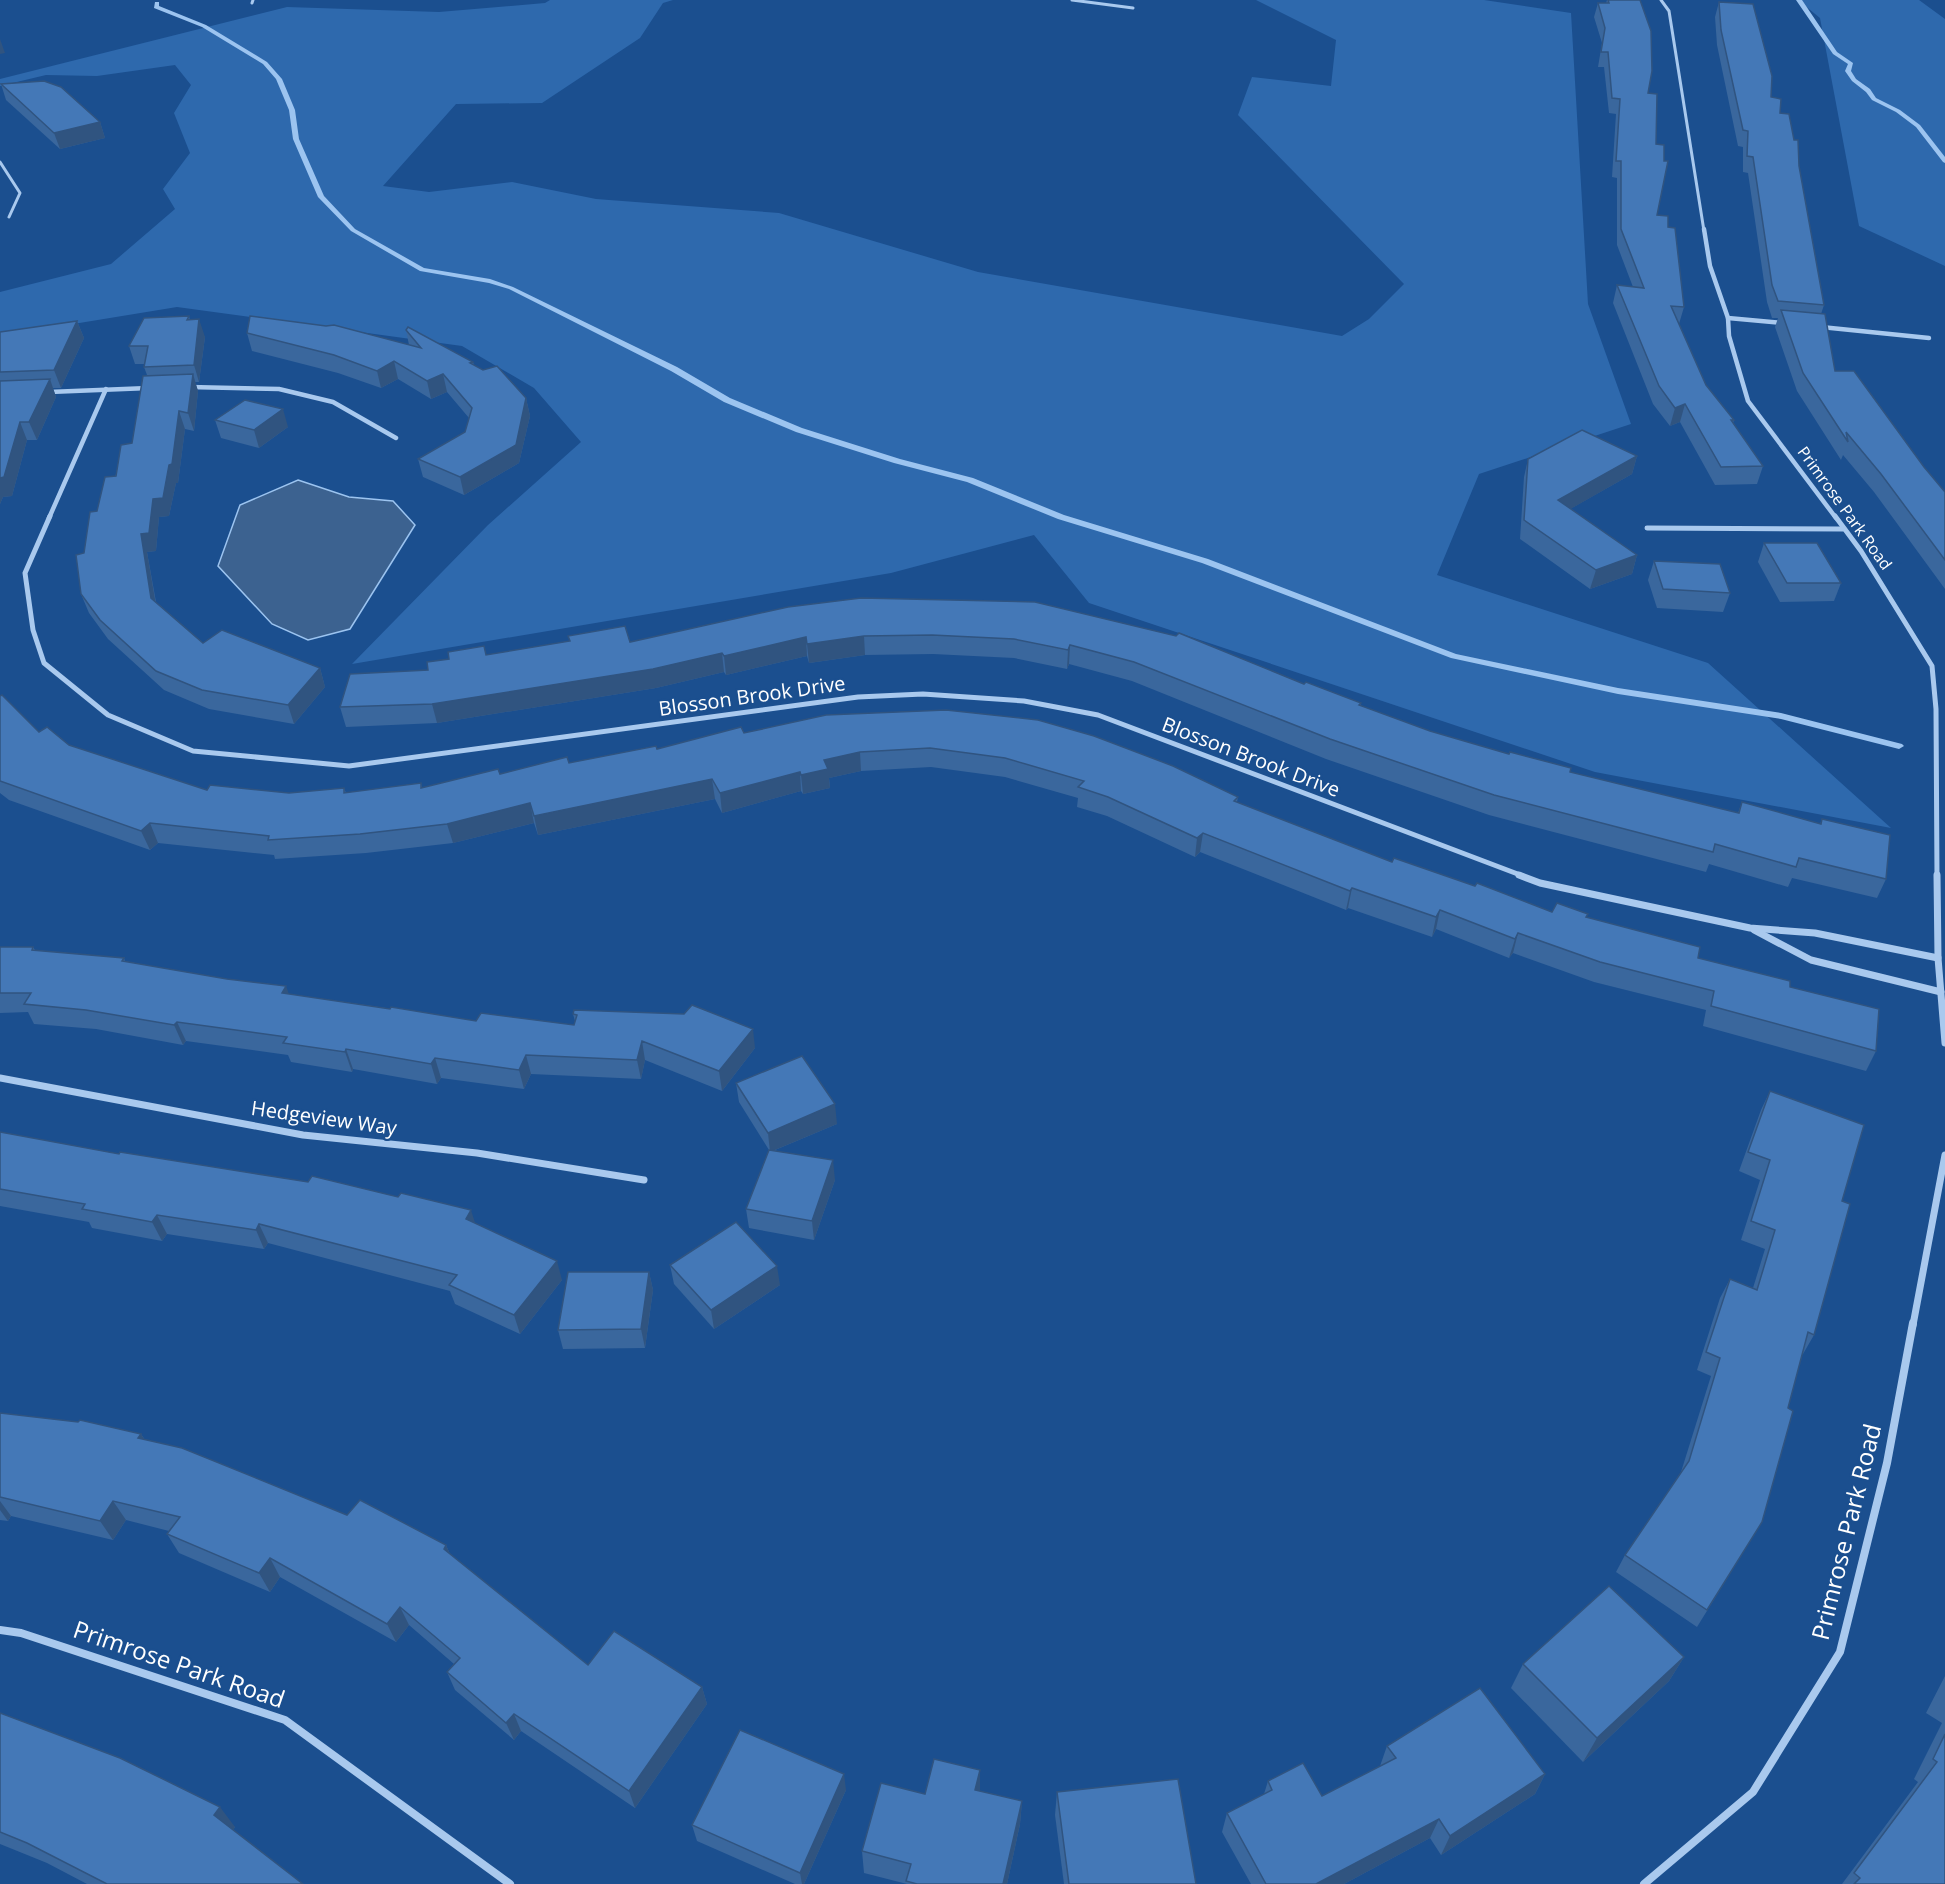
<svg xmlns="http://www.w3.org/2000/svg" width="1945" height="1884" font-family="'Open Sans',sans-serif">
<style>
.green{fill:#2e69ad}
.water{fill:#3c6290;stroke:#9cc4f0;stroke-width:1.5}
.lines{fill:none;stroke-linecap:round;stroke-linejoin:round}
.stream{fill:#9cc4f0;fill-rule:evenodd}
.street-far4{stroke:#a9c9ee;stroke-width:3}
.street-far3{stroke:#a9c9ee;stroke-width:4.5}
.street-far2{stroke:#a9c9ee;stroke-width:5}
.street-far1{stroke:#a9c9ee;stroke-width:7}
.street{stroke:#a9c9ee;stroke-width:8}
.wall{fill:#3a679d}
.shaded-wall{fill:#305480}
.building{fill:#4478b7;stroke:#305480;stroke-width:1.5}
.labels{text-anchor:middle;stroke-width:4.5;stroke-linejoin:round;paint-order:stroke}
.far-street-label{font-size:16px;fill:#fff;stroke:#1b4f8f}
.street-label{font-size:20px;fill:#fff;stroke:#1b4f8f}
.near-street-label{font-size:24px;fill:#fff;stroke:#1b4f8f}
</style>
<rect width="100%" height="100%" fill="#1b4f8f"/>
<g class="green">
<polygon points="550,0 673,0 663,3 640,38 542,103 456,104 383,186 429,192 512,182 596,199 779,213 978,272 1342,336 1369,319 1404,284 1238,115 1252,77 1331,86 1336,40 1256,0 1484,0 1571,13 1588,304 1631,424 1479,474 1437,575 1708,663 1891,828 1595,772 1089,603 1034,535 891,573 352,664 488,525 581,442 534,388 462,346 177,307 0,336 0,292 111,264 175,209 163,189 190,153 174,113 191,85 175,65 97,76 46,75 0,86 0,79 287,7 439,12 545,3"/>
<polygon points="1798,0 1919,0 1945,19 1945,266 1859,226 1820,18"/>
</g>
<polygon class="water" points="298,480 349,497 393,501 415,525 350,629 308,640 272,624 218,566 240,505"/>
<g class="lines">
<g class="stream">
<polygon points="1796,0 1802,0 1837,52 1853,63 1851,71 1856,79 1870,89 1876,98 1900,110 1920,125 1945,157 1945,163 1943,162 1916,127 1896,112 1872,100 1866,92 1852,81 1845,71 1848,64 1833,54"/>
<polygon points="155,2 159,2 159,6 206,25 267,62 282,79 295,110 299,139 324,196 355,229 424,268 490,279 513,287 677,367 730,398 802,428 900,459 973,478 1064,515 1208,559 1456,654 1618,688 1781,713 1902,744 1904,746 1899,749 1781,719 1618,694 1451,658 1202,563 1058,519 967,482 894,463 796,432 724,402 671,371 509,289 489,283 420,271 351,231 318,197 293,139 289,110 276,79 263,64 202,27 154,8"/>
</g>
<g class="street-far4">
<polyline points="1072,0 1133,8"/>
<polyline points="1661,0 1669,11 1704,231"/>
<polyline points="252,3 253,0"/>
<polyline points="0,162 20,193 9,217"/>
</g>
<g class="street-far3">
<polyline points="1704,229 1710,266 1728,318 1729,336 1748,401 1836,518"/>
<polyline points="1728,318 1784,323"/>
<polyline points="1821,327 1929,338"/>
<polyline points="189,387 279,389 333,402 396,438"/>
<polyline points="49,392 149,388"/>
<polyline points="49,518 106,389"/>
</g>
<g class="street-far2">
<polyline points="50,516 25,573 33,630 44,663 108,715 193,751 349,766 858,697 923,694 1024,701 1098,715 1523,876"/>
<polyline points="1835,516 1861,551 1932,666 1936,709 1937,876"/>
<polyline points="1647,528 1843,529"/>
</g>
<g class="street-far1">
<polyline points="1519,875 1540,883 1750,928 1815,933 1938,958"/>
<polyline points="1937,875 1938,958 1945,1043"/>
<polyline points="1754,930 1811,960 1941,992"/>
<polyline points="0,1078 303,1135 477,1153 644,1180"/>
<polyline points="1913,1325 1945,1155"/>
</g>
<g class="street">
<polyline points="0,1630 21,1633 285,1720 510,1884"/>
<polyline points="1644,1884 1753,1792 1840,1652 1887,1463 1913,1323"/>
</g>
</g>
<g class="wall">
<polygon points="1607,0 1640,0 1648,93 1656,144 1657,215 1668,227 1684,307 1679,324 1706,385 1734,420 1733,423 1763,466 1757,484 1715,485 1680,422 1670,426 1653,404 1613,303 1617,285 1633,287 1617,245 1617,178 1612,177 1616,114 1609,113 1604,67 1598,67 1602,43 1594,17 1598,3 1606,3"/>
<polygon points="1719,2 1780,113 1799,166 1824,305 1821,314 1835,371 1924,467 1945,492 1945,589 1874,492 1843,455 1841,460 1797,391 1775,327 1778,318 1772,318 1767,302 1748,173 1743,172 1743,147 1738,146 1717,45 1715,17"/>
<polygon points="1,84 100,122 105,138 60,149 6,100"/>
<polygon points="189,316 190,320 205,337 199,382 195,382 198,391 194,431 185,429 178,483 176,483 169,516 159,517 156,551 147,552 156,602 203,643 320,668 325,687 294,724 209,709 164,690 108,639 89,613 81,594 84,553 97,511 132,443 147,375 144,367 145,364 135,364 129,346"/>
<polygon points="77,321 84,338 61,388 53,388 56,397 37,440 27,440 12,496 3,497 0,504 0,332"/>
<polygon points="406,330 473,362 474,365 526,398 530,416 519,463 464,495 423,477 418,459 465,432 469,418 447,392 431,399 398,379 381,388 338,373 252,351 247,333 409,345"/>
<polygon points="215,420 288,427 259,448 221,438"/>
<polygon points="1637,456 1632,474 1570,509 1637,555 1632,574 1590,589 1520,539 1524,477 1528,459"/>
<polygon points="1764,543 1841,583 1834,601 1780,602 1758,562"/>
<polygon points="1654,561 1730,593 1723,612 1657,608 1648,580"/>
<polygon points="861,598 1304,684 1361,703 1361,706 1430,731 1570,772 1738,813 1742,802 1820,824 1822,819 1886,879 1877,898 1792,878 1788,887 1709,864 1706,872 1489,815 1326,759 1132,681 1069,664 1067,669 1014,658 933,654 865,655 809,663 807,656 726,675 724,672 656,688 437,723 346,727 340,707 428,670 449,659 630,642"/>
<polygon points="0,696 39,732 69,745 207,790 289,793 344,788 346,793 421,783 422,788 500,774 657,749 744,733 826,715 1238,797 1237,802 1392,862 1552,912 1587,917 1698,958 1790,987 1876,1051 1866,1071 1703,1026 1706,1010 1594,982 1513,953 1509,958 1436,929 1432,937 1348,908 1346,910 1200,852 1195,857 1107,816 1077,807 1078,798 1005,777 931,767 861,771 829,778 830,788 803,794 801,791 722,813 715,799 538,835 534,823 453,843 366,853 275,859 274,855 158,843 150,850 9,800 0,793"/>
<polygon points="0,947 33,947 35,950 124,958 125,961 289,994 476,1021 574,1025 575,1021 573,1014 755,1048 722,1091 645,1060 641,1079 531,1074 524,1089 441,1078 437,1084 353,1069 352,1072 291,1062 288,1055 186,1041 183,1045 96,1029 34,1024 28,1012 0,1013"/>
<polygon points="736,1083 837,1124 775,1150 835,1180 814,1240 749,1228 746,1209 769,1150 739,1102"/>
<polygon points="1770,1091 1842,1201 1814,1335 1803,1354 1802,1353 1788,1408 1762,1522 1697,1627 1616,1572 1625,1555 1681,1472 1711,1376 1697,1370 1720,1298 1730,1279 1753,1288 1765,1249 1741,1240 1760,1180 1739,1171 1761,1110"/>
<polygon points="0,1132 476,1224 562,1280 520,1334 455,1304 450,1291 268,1243 264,1249 167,1234 162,1241 92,1228 89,1222 0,1206"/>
<polygon points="670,1265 780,1285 714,1329 674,1284"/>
<polygon points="649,1272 653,1290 645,1348 563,1349 558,1330"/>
<polygon points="0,1413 141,1434 145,1440 347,1515 446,1545 450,1554 588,1665 702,1687 707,1704 635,1808 521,1731 514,1740 455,1690 447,1672 454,1664 409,1625 396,1642 280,1577 270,1592 179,1553 167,1534 169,1531 126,1520 113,1540 11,1516 8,1521 0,1520"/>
<polygon points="1684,1657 1669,1681 1583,1762 1511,1688 1523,1664"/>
<polygon points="1945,1676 1945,1884 1842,1884 1918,1782 1914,1779 1942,1723 1926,1713"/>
<polygon points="0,1713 235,1827 233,1830 303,1884 87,1884 47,1863 0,1844"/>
<polygon points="1387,1746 1545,1774 1535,1794 1441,1855 1430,1838 1344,1884 1251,1884 1222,1832 1227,1813 1264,1794 1268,1781 1322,1796 1380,1766"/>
<polygon points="846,1790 804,1884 795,1884 697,1841 692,1825"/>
<polygon points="980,1791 1022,1801 1020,1824 1007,1884 907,1884 864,1873 862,1851 925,1794"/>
<polygon points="1057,1792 1196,1884 1064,1884 1055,1815"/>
</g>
<g class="shaded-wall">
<polygon points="0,39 5,53 0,54"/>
<polygon points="100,122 105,138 60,149 54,133"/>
<polygon points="199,319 205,337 199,382 194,365"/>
<polygon points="77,321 84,338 61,388 54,370"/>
<polygon points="394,361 398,379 381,388 377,371"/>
<polygon points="193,374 198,391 194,431 188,413"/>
<polygon points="443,374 447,392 431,399 427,381"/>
<polygon points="50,379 56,397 37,440 29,422"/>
<polygon points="526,398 530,416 519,463 464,495 460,477"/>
<polygon points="1685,404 1680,422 1670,426 1675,408"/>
<polygon points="283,409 288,427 259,448 254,430"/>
<polygon points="179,411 185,429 178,483 176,483 169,516 159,517 156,551 147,552 158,617 151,598 141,534 153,499"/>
<polygon points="20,422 27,440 12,496 3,497 0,504 0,478"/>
<polygon points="1637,456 1632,474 1553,519 1558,500"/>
<polygon points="1637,555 1632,574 1590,589 1596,570"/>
<polygon points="864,636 865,655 809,663 807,644"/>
<polygon points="806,637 807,656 726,675 724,656"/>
<polygon points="1070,645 1069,664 1067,669 1068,650"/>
<polygon points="722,653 724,672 656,688 437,723 432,704"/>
<polygon points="320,668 325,687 294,724 288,705"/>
<polygon points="860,752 861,771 829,778 830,788 803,794 801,775 824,760"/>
<polygon points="800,772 801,791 722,813 720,793"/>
<polygon points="712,779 715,799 538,835 534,816"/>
<polygon points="530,803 534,823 453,843 447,824"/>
<polygon points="150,823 158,843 150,850 141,831"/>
<polygon points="1203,833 1200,852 1195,857 1197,838"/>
<polygon points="1352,888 1348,908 1346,910 1350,891"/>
<polygon points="1440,910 1436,929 1432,937 1436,917"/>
<polygon points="1518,933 1513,953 1509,958 1515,939"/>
<polygon points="286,986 293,1005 282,993"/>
<polygon points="177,1022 186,1041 183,1045 174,1025"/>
<polygon points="753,1029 755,1048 722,1091 719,1071"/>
<polygon points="642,1041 645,1060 641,1079 637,1060"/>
<polygon points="346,1049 353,1069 352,1072 345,1052"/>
<polygon points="526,1055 531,1074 524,1089 519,1070"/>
<polygon points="435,1058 441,1078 437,1084 431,1064"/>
<polygon points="835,1104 837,1124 770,1152 768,1133"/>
<polygon points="833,1160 835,1180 814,1240 812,1221"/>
<polygon points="471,1210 477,1229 466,1219"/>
<polygon points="157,1215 167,1234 162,1241 152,1222"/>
<polygon points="259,1224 268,1243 264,1249 256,1230"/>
<polygon points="557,1261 562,1280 520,1334 514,1315"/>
<polygon points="777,1266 780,1285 714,1329 711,1310"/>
<polygon points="649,1272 653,1290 645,1348 641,1329"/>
<polygon points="141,1434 153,1453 138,1438"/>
<polygon points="0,1501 11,1516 8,1521 0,1510"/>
<polygon points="113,1501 126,1520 113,1540 100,1521"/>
<polygon points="446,1545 454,1564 444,1549"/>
<polygon points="270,1558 280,1577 270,1592 259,1573"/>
<polygon points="400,1607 409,1625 396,1642 387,1624"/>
<polygon points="1684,1657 1669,1681 1583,1762 1597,1738"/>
<polygon points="702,1687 707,1704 635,1808 629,1791"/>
<polygon points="514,1714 521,1731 514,1740 506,1723"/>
<polygon points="980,1770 980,1793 975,1790"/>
<polygon points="844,1774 846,1790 804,1884 802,1884 800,1873"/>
<polygon points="1545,1774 1535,1794 1441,1855 1450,1836"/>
<polygon points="1022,1801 1020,1824 1007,1884 1003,1884"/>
<polygon points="220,1807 235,1827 230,1835 214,1815"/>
<polygon points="1439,1819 1430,1838 1344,1884 1316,1884"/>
</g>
<g class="building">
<polygon points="1608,0 1640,0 1651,31 1652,71 1648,93 1657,94 1656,144 1664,145 1664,161 1668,161 1657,215 1668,216 1668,227 1675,228 1684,307 1671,306 1706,385 1734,420 1731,420 1763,466 1721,467 1685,404 1675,408 1659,386 1617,285 1644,288 1621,229 1621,161 1616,161 1620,99 1612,98 1608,52 1601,52 1605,28 1598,3 1609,3"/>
<polygon points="1719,2 1753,4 1772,76 1771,97 1781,99 1780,113 1789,114 1794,140 1798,140 1799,166 1824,305 1778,301 1772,285 1753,157 1747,156 1748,131 1743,130 1721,30"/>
<polygon points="44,81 61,87 100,122 54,133 1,84"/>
<polygon points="1781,310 1825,314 1835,371 1854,371 1924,467 1945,492 1945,560 1881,474 1846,432 1848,442 1803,373"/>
<polygon points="189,316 187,320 199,319 194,365 144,367 148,346 129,346 144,318"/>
<polygon points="250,316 326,326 334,325 421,348 406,330 408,327 473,362 470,363 483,370 497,366 526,398 516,445 460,477 418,459 465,432 472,408 443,374 427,381 394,361 377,371 334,355 247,333"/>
<polygon points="77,321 54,370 0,372 0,332"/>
<polygon points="193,374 188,413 179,411 172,464 169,465 163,498 153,499 149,533 141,534 151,598 203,643 222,630 320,668 288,705 202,690 156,671 100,620 81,594 76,555 84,553 90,512 97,511 105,477 116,476 121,445 132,443 143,376"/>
<polygon points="50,379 29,422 20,422 4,477 0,478 0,381"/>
<polygon points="245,400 283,409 254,430 215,420"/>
<polygon points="1582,430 1637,456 1558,500 1637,555 1596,570 1524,520 1528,459"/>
<polygon points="1764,543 1817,543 1841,583 1787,583"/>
<polygon points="1654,561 1720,564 1730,593 1663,589"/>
<polygon points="861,598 1035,602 1176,636 1179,633 1304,684 1306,682 1361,703 1359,705 1430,731 1509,754 1510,752 1571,768 1570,772 1739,813 1742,802 1821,824 1822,819 1890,835 1886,879 1799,858 1796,867 1715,844 1713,852 1494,795 1330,739 1134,662 1070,645 1068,650 1014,639 932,635 864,636 807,644 806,637 724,656 722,653 653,669 432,704 340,707 350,674 428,670 427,662 449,659 448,652 484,646 486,655 570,641 568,636 625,626 630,642 788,607"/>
<polygon points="2,695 39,732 47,727 69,745 207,790 210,785 289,793 344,788 344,793 421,783 421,788 498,769 500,774 567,757 569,763 656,746 657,749 741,727 744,733 826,715 946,710 1038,720 1094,736 1173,766 1238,797 1234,801 1392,862 1394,858 1475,886 1477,883 1552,912 1557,903 1588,914 1586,917 1700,947 1698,958 1790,981 1790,987 1879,1009 1876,1051 1711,1006 1714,991 1600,962 1518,933 1515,939 1440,910 1436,917 1352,888 1350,891 1203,833 1197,838 1108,797 1078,787 1084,781 1005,758 930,748 860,752 824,760 828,769 801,775 800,772 720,793 712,779 534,816 530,803 447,824 360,834 268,840 269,836 150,823 141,831 0,781 0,696"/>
<polygon points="0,947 33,947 32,950 124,958 122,961 227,979 286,986 282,993 390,1009 391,1007 476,1021 481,1013 574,1025 577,1015 573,1014 574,1010 684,1014 692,1005 753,1029 719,1071 642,1041 637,1060 526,1055 519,1070 435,1058 431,1064 346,1049 345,1052 283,1043 287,1037 177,1022 174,1025 86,1010 24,1004 31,993 0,993"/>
<polygon points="802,1056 835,1104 768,1133 736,1083"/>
<polygon points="1770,1091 1864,1125 1842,1201 1850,1204 1814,1335 1808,1332 1788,1408 1793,1411 1762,1522 1707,1610 1625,1555 1689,1461 1720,1358 1706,1352 1730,1279 1757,1290 1775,1230 1751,1221 1770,1160 1748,1152"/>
<polygon points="0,1132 119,1154 120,1152 308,1182 312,1176 398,1197 401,1193 471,1210 466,1219 557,1261 514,1315 449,1285 457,1275 259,1224 256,1230 157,1215 152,1222 82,1209 85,1204 0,1189"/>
<polygon points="769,1150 833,1160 812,1221 746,1209"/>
<polygon points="736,1222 777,1266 711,1310 670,1265"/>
<polygon points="568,1272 649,1272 641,1329 558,1330"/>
<polygon points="0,1413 78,1422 80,1420 141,1434 138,1438 182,1448 347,1515 360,1500 446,1545 444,1549 588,1665 614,1631 702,1687 629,1791 514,1714 506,1723 447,1672 460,1658 400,1607 387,1624 270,1558 259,1573 167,1534 180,1517 113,1501 100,1521 0,1497"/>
<polygon points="1609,1586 1684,1657 1597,1738 1523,1664"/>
<polygon points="1480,1688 1545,1774 1450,1836 1439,1819 1316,1884 1266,1884 1227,1813 1272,1790 1268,1781 1303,1763 1322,1796 1396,1758 1387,1746"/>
<polygon points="0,1713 120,1758 220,1807 214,1815 303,1884 107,1884 27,1843 0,1832"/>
<polygon points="740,1730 844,1774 800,1873 692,1825"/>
<polygon points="1945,1734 1945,1884 1854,1884 1860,1878 1854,1873 1937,1762 1933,1759"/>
<polygon points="934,1759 980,1770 975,1790 1022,1801 1003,1884 917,1884 906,1881 911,1864 862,1851 881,1783 925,1794"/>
<polygon points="1178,1779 1196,1884 1069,1884 1057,1792"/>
</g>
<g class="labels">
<g class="far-street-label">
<text transform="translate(1845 508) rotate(54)" y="6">Primrose Park Road</text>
</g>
<g class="street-label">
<text transform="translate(752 696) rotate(-8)" y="7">Blosson Brook Drive</text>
<text transform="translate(1251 757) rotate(21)" y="7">Blosson Brook Drive</text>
<text transform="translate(324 1118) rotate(8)" y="7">Hedgeview Way</text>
</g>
<g class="near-street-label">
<text transform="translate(1847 1532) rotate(-76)" y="8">Primrose Park Road</text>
<text transform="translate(179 1665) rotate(19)" y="8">Primrose Park Road</text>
</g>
</g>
</svg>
